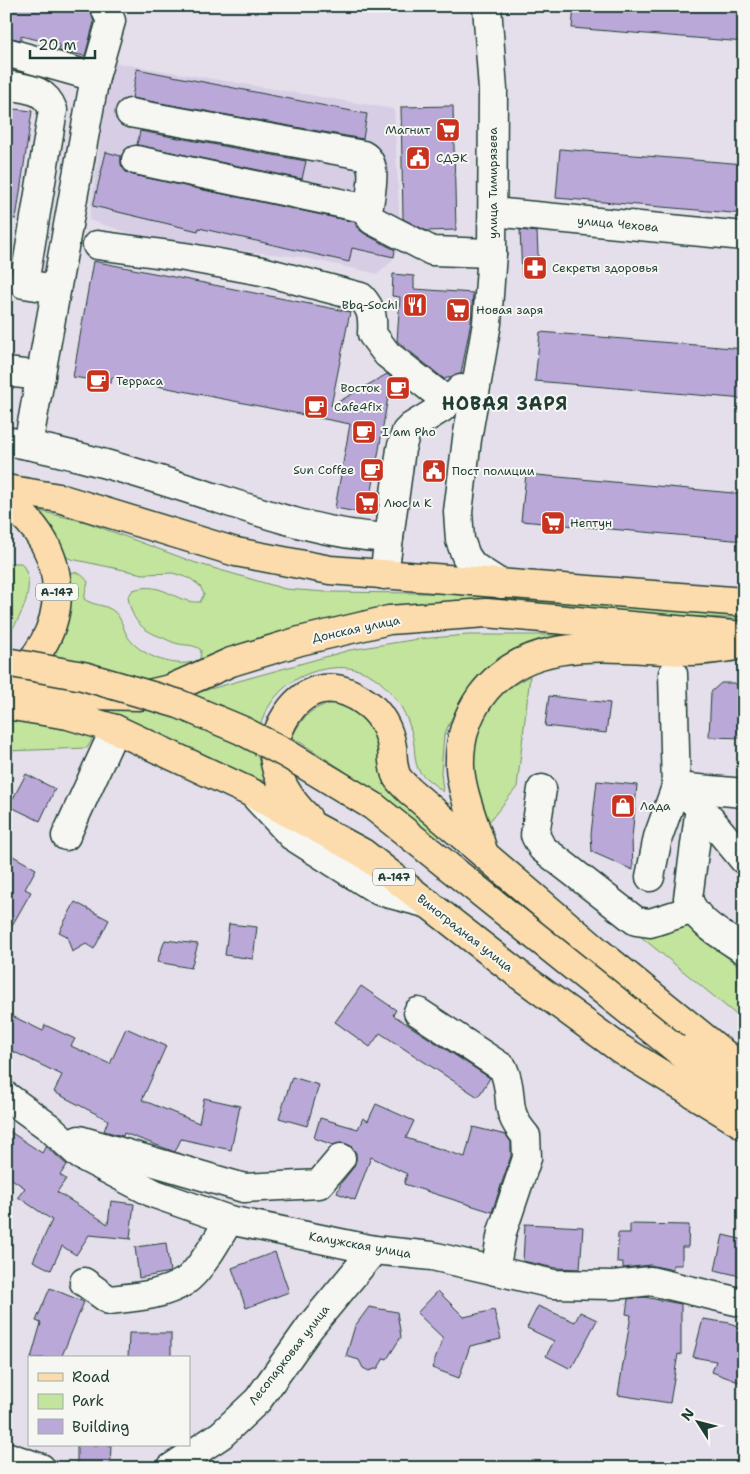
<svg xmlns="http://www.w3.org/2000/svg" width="750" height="1474" font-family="'Shantell Sans',sans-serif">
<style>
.built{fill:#d7cee5}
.green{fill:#c2e49d;stroke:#709068}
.building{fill:#baa8d8;stroke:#1f3d34}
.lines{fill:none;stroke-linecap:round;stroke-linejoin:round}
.minor-casing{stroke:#1f3d34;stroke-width:31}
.major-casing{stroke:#1f3d34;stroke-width:31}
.minor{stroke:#f6f6f2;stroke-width:28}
.major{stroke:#fcdcac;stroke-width:28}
.major-bridge-casing{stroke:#1f3d34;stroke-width:31;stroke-linecap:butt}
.major-bridge{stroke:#fcdcac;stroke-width:28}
.labels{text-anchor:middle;stroke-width:4;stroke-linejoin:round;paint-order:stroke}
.shield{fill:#f6f6f2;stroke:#60746d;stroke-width:1}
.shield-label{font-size:11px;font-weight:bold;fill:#1f3d34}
.poi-label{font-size:12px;fill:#1f3d34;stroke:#f6f6f2;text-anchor:start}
.street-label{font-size:12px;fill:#1f3d34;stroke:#f6f6f2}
.district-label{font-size:18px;font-weight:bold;letter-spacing:1px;fill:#1f3d34;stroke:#f6f6f2}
</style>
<rect width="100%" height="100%" fill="#e4dfea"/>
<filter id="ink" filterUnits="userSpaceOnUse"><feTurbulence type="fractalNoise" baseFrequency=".02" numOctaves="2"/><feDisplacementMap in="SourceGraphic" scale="10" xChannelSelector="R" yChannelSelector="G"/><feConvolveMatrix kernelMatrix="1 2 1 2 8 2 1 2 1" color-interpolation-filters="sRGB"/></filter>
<g filter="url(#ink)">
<polygon class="built" points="111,62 394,109 400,228 392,261 378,274 301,257 156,242 89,220"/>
<g class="green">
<path d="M22,507L86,522L196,563L285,589L326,592L507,594L744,610V619L483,605L147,685L34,662L68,573C78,571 82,574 88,582L84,599C94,606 103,604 112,610C122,616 122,628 128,637C140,656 179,671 200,659L201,650C193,644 189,646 179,644C173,643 166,639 161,637C140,629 132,620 128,597L133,590C164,580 175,604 200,602L204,594L200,586L191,579L173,573L143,574L71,559L53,551Z"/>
<path d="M13,563H21C39,584 20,620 6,638V565Z"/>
<path d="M468,635H567L698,641L568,643L473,686L458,705L444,735L441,772L443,792C436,785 422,777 418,769C414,760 415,748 413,738C408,715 397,696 379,681C366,670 349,666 332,668C290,672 261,702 256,745C255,754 262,768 265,777L261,782L92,708L147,703L203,691L350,650L418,639Z"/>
<path d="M530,676L517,787L489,822C470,799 471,777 474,749C474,743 473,735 475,729C483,706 509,686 530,676Z"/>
<path d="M337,703C385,712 373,766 395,798L440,835L436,840L343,770L292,737C303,716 313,705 337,703Z"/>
<polygon points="6,714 48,723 89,736 92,740 87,748 6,751"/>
<polygon points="524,841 636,907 683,923 737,965 738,983 744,990 744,1021"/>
</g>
<g class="building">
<polygon points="6,6 89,6 94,22 85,56 59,51 60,45 21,36 21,40 6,37"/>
<polygon points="574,6 744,6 744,42 572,28"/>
<polygon points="137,69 367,114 363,139 132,98"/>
<polygon points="453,106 456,230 427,231 403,219 401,107"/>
<polygon points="6,108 32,111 16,219 6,218"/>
<polygon points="140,131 306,161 302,179 137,145"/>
<polygon points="560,149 744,164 744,214 556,198"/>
<polygon points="106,152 121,156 121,165 126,172 133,175 355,222 357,228 365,234 395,250 394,257 352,248 349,262 199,228 198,231 93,206"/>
<polygon points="520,230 537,232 539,275 522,276"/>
<polygon points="93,261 350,312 331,406 387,374 405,388 388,397 368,514 335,508 350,424 112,377 111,383 73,377"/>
<polygon points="393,274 414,276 414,289 473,293 471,321 461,374 444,379 397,341 400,297 392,296"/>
<polygon points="540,332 744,349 744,399 535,381"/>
<polygon points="526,474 744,494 744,541 521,521"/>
<polygon points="721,683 735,683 744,693 744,738 709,737 711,692"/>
<polygon points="549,696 610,703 606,733 545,726"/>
<polygon points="26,774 55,789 40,821 9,806"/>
<polygon points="597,781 637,785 632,838 633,870 592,852 591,834"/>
<polygon points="6,852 36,869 25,889 31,892 6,936"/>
<polygon points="75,902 109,920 94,949 86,944 72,952 67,936 59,932"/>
<polygon points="229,924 257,927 253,959 225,955"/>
<polygon points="165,940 198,944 191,968 157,962"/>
<polygon points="361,986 396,1010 393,1015 490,1078 478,1097 380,1033 370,1047 335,1022"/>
<polygon points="6,1013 43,1031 45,1025 75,1039 71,1046 110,1064 126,1028 166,1046 142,1100 199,1123 204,1098 240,1106 231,1150 181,1139 175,1152 124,1133 123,1136 104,1131 108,1120 54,1092 62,1075 6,1048"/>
<polygon points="292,1077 319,1085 307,1126 279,1118"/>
<polygon points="376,1104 414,1121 406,1138 465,1157 473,1127 506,1135 511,1142 511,1156 492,1212 404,1184 407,1174 371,1157 355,1200 337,1193 341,1183 353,1168 356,1160 356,1153 351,1146 344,1143 333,1145 314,1138 320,1118 358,1129 363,1118 368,1121"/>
<polygon points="6,1129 42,1153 46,1146 67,1165 60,1175 66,1179 57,1192 108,1224 111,1201 134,1204 130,1238 132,1239 89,1235 76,1255 62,1246 51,1270 33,1261 52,1220 18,1197 25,1188 6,1175"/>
<polygon points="525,1224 583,1227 580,1269 555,1268 523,1261"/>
<polygon points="630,1224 689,1225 688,1247 682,1247 682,1265 673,1265 673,1270 650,1265 623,1268 623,1262 617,1262 618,1233 630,1233"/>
<polygon points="723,1235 744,1240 744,1277 715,1270"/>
<polygon points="166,1243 170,1272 139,1278 135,1247"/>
<polygon points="275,1252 289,1292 246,1308 232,1268"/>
<polygon points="50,1288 84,1302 61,1358 31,1358 41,1323 36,1321"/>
<polygon points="438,1291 464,1317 494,1310 501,1339 470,1346 459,1378 432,1368 443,1338 417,1313"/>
<polygon points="644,1297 681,1304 681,1355 678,1354 670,1403 618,1395 631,1315 626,1314 628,1299"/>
<polygon points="538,1306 575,1322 580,1312 597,1320 571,1369 546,1356 554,1341 527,1328"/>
<polygon points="369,1307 397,1312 401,1337 387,1359 384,1358 378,1368 369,1371 363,1368 359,1360 346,1356 355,1326"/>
<polygon points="703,1319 730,1323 744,1329 744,1384 712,1372 716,1361 693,1357"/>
<polygon points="129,1333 171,1333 171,1358 128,1358"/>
<polygon points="77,1445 111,1445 110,1468 77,1468"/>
</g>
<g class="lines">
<defs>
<g id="minor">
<polyline points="487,6 493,90 492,253 487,323 467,439 458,512 460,540 466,556 473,566 501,584"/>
<polyline points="6,52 95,77 111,21 104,6"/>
<path d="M6,85C27,89 45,88 53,110L24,284L56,289"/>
<path d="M130,113L363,155C380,164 369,197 368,214L372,220L432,251L492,253"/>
<polyline points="136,160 368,209"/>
<polyline points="493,212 744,236"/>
<path d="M97,245L185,257L262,271L361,297C372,309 373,317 372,334L387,354L448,402"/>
<polyline points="6,372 41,376"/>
<path d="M6,441C74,453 139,473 204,494C265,514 325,535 389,538"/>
<polyline points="28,445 95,77"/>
<polyline points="384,575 401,449 406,432 411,427 442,408 461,389"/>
<polyline points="673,674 676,787 700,807 744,860"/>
<polyline points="542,789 535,835 542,848 636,921 650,923 691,910"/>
<polyline points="255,796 292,836 379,891 429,904"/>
<path d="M700,807L688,898C695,922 724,936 744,950"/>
<polyline points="66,836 115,729"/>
<polyline points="650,877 658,837 676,787 744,793"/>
<path d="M418,1012L503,1068C516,1097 501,1108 526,1136L527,1158L502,1232L495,1271"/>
<polyline points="6,1096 50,1128 80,1155 155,1194 229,1220 374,1250 432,1256 553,1284 613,1285 651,1281 744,1303"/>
<polyline points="79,1140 244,1188 319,1184 341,1158"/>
<path d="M84,1282L109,1300C135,1297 161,1296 184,1282C200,1272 219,1237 229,1220"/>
<polyline points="6,1456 41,1468"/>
<polyline points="171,1468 221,1435 258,1400 310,1327 374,1250"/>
</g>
<g id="major">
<polyline points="6,489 59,498 236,552 330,570 744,602"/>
<path d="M6,502C74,547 74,638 6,683"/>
<polyline points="20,697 40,694 140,696 170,689 231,662 300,641 389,620 486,613 744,636"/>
<polyline points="6,705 68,715 115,729 252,793 363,853 518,974 619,1048 744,1125"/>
<path d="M307,817C291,802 275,778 274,754C273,744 278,731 283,721C302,687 332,678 365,702C380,712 389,729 392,747C393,757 392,767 397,777C400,782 406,787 410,791L596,950L744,1070"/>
<path d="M483,851C476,827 461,792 460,767C459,742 466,717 481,696C529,630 620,650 690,651C704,651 718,649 731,647"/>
<polyline points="675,1048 744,1106"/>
</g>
</defs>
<use href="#minor" class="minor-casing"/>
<use href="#major" class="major-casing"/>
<use href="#minor" class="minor"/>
<use href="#major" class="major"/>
<defs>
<polyline id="major-bridge" points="6,662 83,676 179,704 241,730 287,754 373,806 675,1048"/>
</defs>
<use href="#major-bridge" class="major-bridge-casing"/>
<use href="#major-bridge" class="major-bridge"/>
</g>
</g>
<defs>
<symbol id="supermarket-square" viewBox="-11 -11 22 22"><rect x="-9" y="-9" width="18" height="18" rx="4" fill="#c8321e" stroke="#f6f6f2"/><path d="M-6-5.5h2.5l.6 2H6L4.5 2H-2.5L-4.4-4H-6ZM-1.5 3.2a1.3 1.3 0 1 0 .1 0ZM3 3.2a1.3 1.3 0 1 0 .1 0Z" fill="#fff"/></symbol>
<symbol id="civic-square" viewBox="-11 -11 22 22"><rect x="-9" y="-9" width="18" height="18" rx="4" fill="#c8321e" stroke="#f6f6f2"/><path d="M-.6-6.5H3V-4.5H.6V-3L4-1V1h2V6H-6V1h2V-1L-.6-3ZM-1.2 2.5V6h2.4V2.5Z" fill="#fff"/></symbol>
<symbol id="pharmacy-square" viewBox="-11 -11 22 22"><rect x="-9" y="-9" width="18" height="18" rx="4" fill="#c8321e" stroke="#f6f6f2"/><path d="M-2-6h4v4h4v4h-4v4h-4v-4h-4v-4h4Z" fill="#fff"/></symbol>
<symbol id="restaurant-square" viewBox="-11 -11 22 22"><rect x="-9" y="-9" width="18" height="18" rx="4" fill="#c8321e" stroke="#f6f6f2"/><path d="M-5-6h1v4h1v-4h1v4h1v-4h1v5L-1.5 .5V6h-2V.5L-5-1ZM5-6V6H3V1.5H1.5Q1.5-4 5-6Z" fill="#fff"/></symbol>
<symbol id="cafe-square" viewBox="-11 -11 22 22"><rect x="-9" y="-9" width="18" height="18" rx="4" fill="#c8321e" stroke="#f6f6f2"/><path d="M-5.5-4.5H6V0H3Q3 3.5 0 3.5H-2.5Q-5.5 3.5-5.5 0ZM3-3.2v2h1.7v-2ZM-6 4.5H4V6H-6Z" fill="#fff"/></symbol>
<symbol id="shop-square" viewBox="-11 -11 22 22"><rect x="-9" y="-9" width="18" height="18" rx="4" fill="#c8321e" stroke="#f6f6f2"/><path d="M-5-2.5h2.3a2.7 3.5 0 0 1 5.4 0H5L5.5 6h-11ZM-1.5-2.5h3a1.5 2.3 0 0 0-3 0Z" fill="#fff"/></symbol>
</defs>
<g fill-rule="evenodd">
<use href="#supermarket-square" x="434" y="116" width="28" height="28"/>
<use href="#civic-square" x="404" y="144" width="28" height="28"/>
<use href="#pharmacy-square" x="521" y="254" width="28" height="28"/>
<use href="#restaurant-square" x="401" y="291" width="28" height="28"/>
<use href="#supermarket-square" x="444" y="296" width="28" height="28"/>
<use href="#cafe-square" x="84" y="367" width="28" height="28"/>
<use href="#cafe-square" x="384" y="374" width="28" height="28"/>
<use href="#cafe-square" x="302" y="393" width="28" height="28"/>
<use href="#cafe-square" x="350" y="418" width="28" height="28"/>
<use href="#cafe-square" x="358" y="456" width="28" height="28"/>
<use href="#civic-square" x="420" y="457" width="28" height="28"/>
<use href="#supermarket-square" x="353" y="489" width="28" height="28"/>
<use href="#supermarket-square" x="539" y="509" width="28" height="28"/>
<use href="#shop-square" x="609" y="792" width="28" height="28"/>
</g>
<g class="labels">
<g class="shield">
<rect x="36" y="583.5" width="42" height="17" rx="4"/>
<rect x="373" y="868.5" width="42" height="17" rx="4"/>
</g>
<g class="shield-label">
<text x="57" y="596">А-147</text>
<text x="394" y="881">А-147</text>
</g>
<g class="poi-label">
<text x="430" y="134" text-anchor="end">Магнит</text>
<text x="436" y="162">СДЭК</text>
<text x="552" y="272">Секреты здоровья</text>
<text x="398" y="309" text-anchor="end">Bbq-Sochi</text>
<text x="476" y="314">Новая заря</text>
<text x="116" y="385">Терраса</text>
<text x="380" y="392" text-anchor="end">Восток</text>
<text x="334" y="411">Cafe4fix</text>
<text x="382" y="436">I am Pho</text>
<text x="354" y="474" text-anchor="end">Sun Coffee</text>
<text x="452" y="475">Пост полиции</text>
<text x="384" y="507">Люс и К</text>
<text x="570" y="527">Нептун</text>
<text x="640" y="810">Лада</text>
</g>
<g class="street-label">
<text transform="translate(493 183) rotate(-90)" y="4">улица Тимирязева</text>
<text transform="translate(618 224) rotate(5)" y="4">улица Чехова</text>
<text transform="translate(356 629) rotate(-12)" y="4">Донская улица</text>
<text transform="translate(465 933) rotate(38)" y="4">Виноградная улица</text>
<text transform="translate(360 1245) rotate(10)" y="4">Калужская улица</text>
<text transform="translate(289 1355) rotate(-52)" y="4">Лесопарковая улица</text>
</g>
<g class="district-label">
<text x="505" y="410">НОВАЯ ЗАРЯ</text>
</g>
</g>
<rect width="750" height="1474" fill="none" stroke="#f6f6f2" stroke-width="25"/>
<rect x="12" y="12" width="725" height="1449" fill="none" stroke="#1f3d34" stroke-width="2" filter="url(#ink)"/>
<rect x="28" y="1356" width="162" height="90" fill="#f6f6f2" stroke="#a0aca6"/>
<rect x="38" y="1373" width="25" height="8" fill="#fcdcac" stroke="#a0aca6"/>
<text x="72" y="1382" font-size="15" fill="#1f3d34">Road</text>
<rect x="38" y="1394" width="25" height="15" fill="#c2e49d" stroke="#a0aca6"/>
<text x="72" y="1406" font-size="15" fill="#1f3d34">Park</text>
<rect x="38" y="1419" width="25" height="15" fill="#baa8d8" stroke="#a0aca6"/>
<text x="72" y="1432" font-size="15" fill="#1f3d34">Building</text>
<g transform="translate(698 1422) rotate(306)" stroke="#f6f6f2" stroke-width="4" paint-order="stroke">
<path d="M0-4L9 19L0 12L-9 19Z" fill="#1f3d34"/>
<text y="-8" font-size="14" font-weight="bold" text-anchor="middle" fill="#1f3d34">N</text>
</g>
<path d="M30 50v8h65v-8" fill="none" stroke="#1f3d34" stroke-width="2.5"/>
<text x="38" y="50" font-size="15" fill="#1f3d34" stroke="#f6f6f2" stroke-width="4" paint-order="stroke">20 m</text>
</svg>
